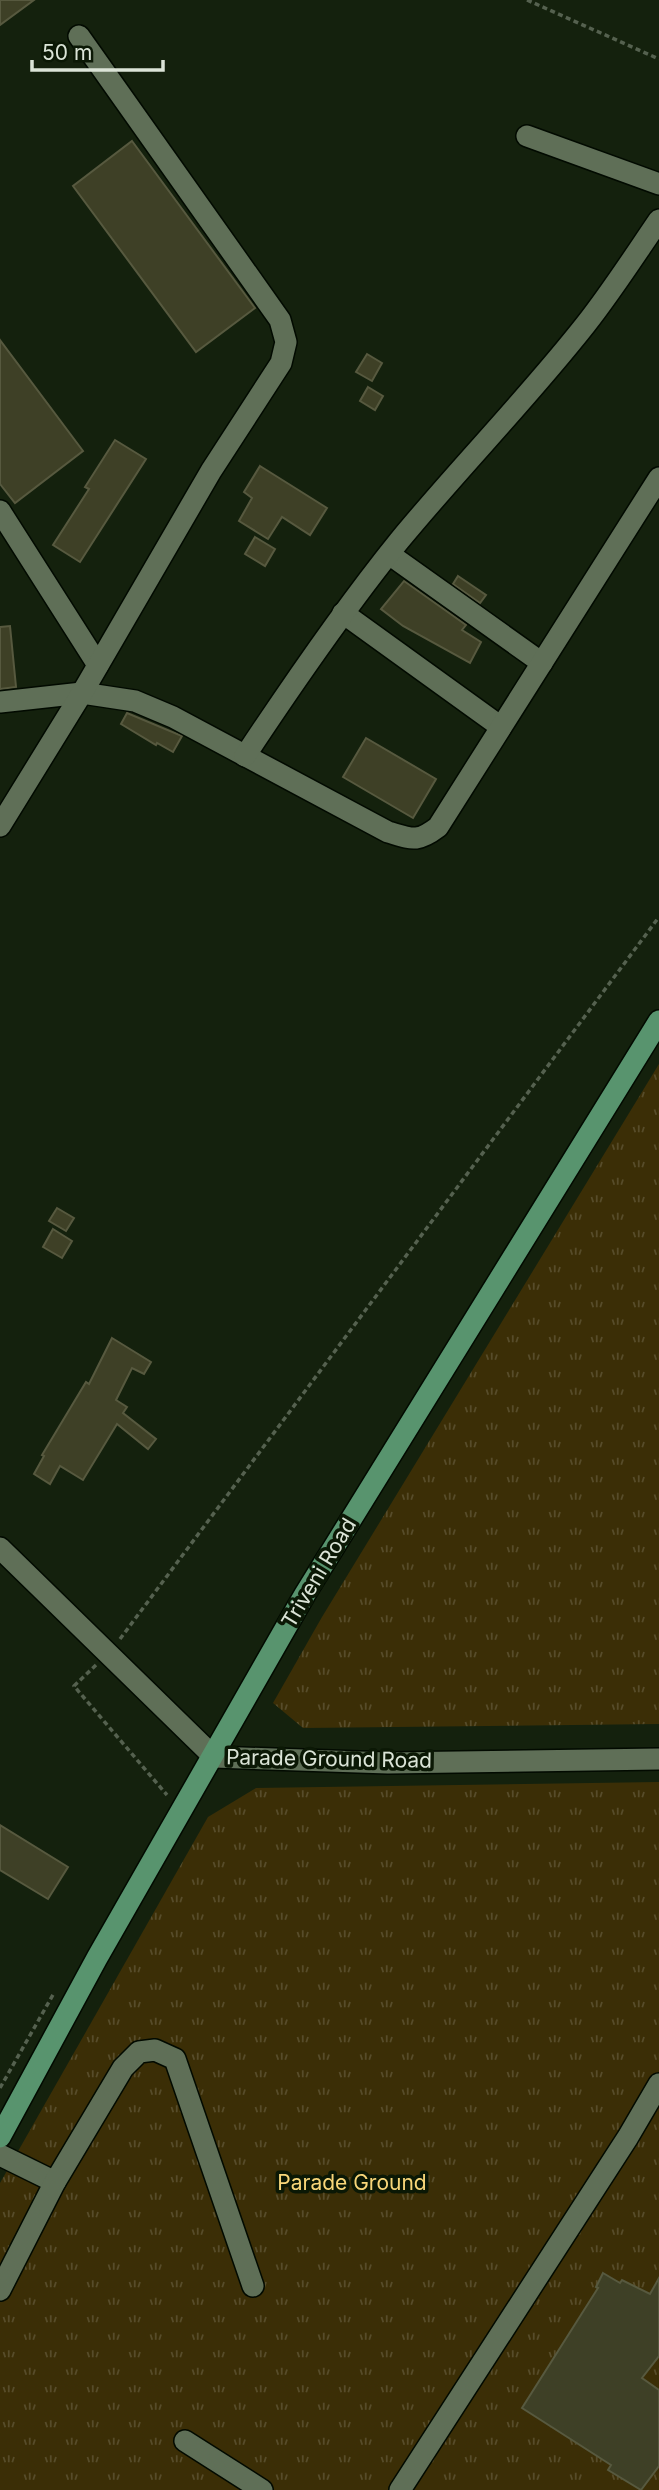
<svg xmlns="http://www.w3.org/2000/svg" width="659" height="2490" font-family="Inter,sans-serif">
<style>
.park{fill:url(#park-tufts)}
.building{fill:#3e4026;stroke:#57593f;stroke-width:2}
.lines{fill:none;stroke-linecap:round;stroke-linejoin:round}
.minor-casing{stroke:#020a00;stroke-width:24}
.major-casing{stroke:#020a00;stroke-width:24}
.path{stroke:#55614f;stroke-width:3.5;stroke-dasharray:5 3.5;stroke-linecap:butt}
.minor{stroke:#5f6f57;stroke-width:21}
.major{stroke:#58946e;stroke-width:21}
.labels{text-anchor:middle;stroke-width:7;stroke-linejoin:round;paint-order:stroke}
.street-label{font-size:21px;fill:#dbe4d7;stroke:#0b1805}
.park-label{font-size:21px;fill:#f8d679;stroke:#0b1805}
</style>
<defs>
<pattern id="park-tufts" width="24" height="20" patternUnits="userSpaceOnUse" patternTransform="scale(1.75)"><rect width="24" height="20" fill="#3b2e06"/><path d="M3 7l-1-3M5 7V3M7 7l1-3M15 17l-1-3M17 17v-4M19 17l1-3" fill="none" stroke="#574c2a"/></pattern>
</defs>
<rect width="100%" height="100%" fill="#14210d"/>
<g class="park">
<polygon points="659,1064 659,1724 303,1728 273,1703 322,1617"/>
<polygon points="659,1782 659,2490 0,2490 0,2183 208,1817 256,1788"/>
</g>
<g class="building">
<polygon points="0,0 34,0 0,25"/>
<polygon points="132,141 255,308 196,352 73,186"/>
<polygon points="0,340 83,451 15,503 0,484"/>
<polygon points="367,354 382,363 372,381 356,372"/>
<polygon points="368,387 383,396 375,410 360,401"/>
<polygon points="115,440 146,459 80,562 53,545 89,489 85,487"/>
<polygon points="260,466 327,508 310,535 282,517 268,539 239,521 252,498 244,492"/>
<polygon points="255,537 275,549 265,566 245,554"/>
<polygon points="458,576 486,595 480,603 453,584"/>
<polygon points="404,581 466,625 462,630 481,642 470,663 403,626 381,609"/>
<polygon points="10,626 16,687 0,689 0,627"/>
<polygon points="127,713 182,736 173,752 157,743 156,745 121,724"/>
<polygon points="366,738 436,779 413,818 343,777"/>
<polygon points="57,1208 74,1218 66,1231 49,1221"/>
<polygon points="53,1229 72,1241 62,1258 43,1247"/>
<polygon points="112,1338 151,1362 144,1374 132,1368 116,1400 127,1407 123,1413 156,1439 148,1449 117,1424 83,1480 60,1466 50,1484 34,1474 44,1456 42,1455 86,1382 89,1384"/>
<polygon points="0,1825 68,1867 48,1899 0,1870"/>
<polygon points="603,2273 620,2283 622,2280 650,2294 659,2278 659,2356 642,2378 659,2390 659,2466 641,2490 608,2470 611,2465 522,2408 598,2288 596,2287"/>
</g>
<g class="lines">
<defs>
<g id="minor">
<polyline points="527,136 659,184"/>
<polyline points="0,511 98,665"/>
<polyline points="389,554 542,663"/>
<polyline points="343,613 501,727"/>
<path d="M0,702L82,693L135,701L173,717L388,832C412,839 417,843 438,827L659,478"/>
<path d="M245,756C294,682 344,609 399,541C460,467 527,399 586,324C612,291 635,255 659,220"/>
<polyline points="0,826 82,693 211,471 281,363 286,342 280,320 79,36"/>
<polyline points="0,1548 214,1757 388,1763 659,1759"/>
<polyline points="0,2155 55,2182"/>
<polyline points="0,2290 55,2182 123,2068 139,2052 155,2050 175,2059 253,2286"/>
<polyline points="185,2441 262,2490"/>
<polyline points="400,2490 628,2137 659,2084"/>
</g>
<polyline id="major" points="0,2137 97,1958 305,1594 659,1021"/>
</defs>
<use href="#minor" class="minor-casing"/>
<use href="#major" class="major-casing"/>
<g class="path">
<polyline points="527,0 659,59"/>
<polyline points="120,1639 659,917"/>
<polyline points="96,1665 74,1686 167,1795"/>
<polyline points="0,2088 54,1993"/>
</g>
<use href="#minor" class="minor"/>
<use href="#major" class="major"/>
</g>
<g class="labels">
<g class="street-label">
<text transform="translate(319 1573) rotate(-59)" y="7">Triveni Road</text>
<text transform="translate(329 1759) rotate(1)" y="7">Parade Ground Road</text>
</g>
<g class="park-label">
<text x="352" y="2190">Parade Ground</text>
</g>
</g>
<path d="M32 60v10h131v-10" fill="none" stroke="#dbe4d7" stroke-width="3.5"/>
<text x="42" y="60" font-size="21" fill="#dbe4d7" stroke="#0b1805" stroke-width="5" paint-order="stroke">50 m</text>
</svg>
